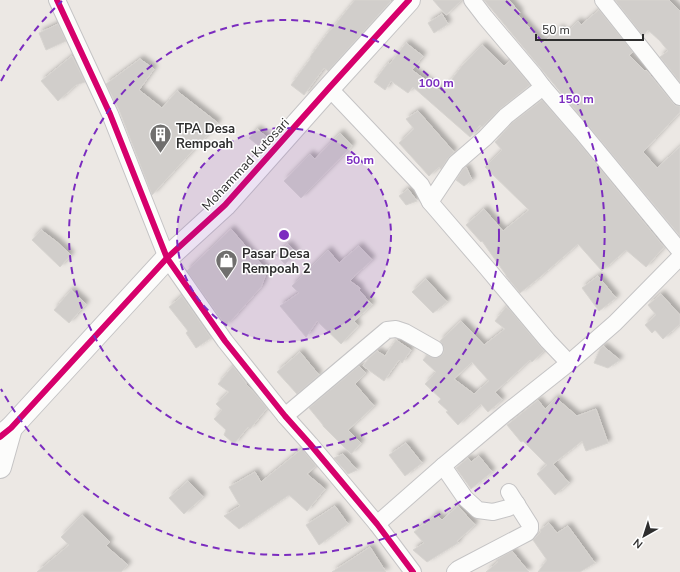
<svg xmlns="http://www.w3.org/2000/svg" width="680" height="572" font-family="'Nunito Sans',sans-serif">
<style>
.building{fill:#d1cecb;stroke:#d7d4d0;fill-rule:evenodd;filter:url(#shadow)}
.lines{fill:none;stroke-linecap:round;stroke-linejoin:round}
.street-casing{stroke:#c5c4c5;stroke-width:18}
.secondary-casing{stroke:#c5c4c5;stroke-width:24}
.street{stroke:#fcfcfb;stroke-width:16}
.secondary{stroke:#fcfcfb;stroke-width:22}
.cycleway-casing{stroke:#fff;stroke-width:8}
.cycleway{stroke:#d6006c;stroke-width:6}
.ring{fill:none;stroke:#7b2cbf;stroke-width:2;stroke-dasharray:7 5}
.labels{text-anchor:middle;stroke-width:3;stroke-linejoin:round;paint-order:stroke}
.poi-label{font-size:13px;font-weight:bold;fill:#2e2e2e;stroke:#fff;text-anchor:start}
.street-label{font-size:13px;fill:#2e2e2e;stroke:#fff}
.centre{fill:#7b2cbf;stroke:#fff;stroke-width:2}
.ring-label{font-size:12px;text-anchor:middle;font-weight:bold;fill:#7b2cbf;stroke:#fff;stroke-width:3;stroke-linejoin:round;paint-order:stroke}
</style>
<defs>
<filter id="shadow"><feDropShadow dx="3.5" dy="-3.5" stdDeviation="2" flood-color="#0004"/></filter>
</defs>
<rect width="100%" height="100%" fill="#ece8e4"/>
<g class="building">
<polygon points="355,0 390,0 391,1 328,71 324,68 304,95 291,85 311,58 310,57 330,30 331,30"/>
<polygon points="433,0 462,0 446,15"/>
<polygon points="484,0 509,0 520,13 518,15 543,43 560,28 565,34 578,21 581,25 599,10 633,52 629,55 645,71 646,70 673,103 676,106 680,106 680,112 643,152 657,168 680,147 680,236"/>
<polygon points="615,0 669,0 680,11 680,82 660,57 668,51 660,41 648,30 643,36"/>
<polygon points="442,14 448,24 434,33 428,23"/>
<polygon points="58,24 66,41 46,50 39,33"/>
<polygon points="406,43 423,56 412,70 442,92 462,66 482,45 504,66 510,61 530,85 500,109 482,127 480,125 470,137 413,87 408,93 391,81 385,90 374,82 388,63 390,64"/>
<polygon points="72,56 85,82 76,85 58,101 41,81"/>
<polygon points="140,59 154,69 139,90 162,108 177,91 218,123 152,195 119,110 106,84"/>
<polygon points="542,100 574,137 664,247 646,267 626,250 602,271 578,244 540,277 520,293 506,276 506,275 482,241 481,242 466,225 484,209 503,231 529,210 485,167 502,150 495,142 512,123"/>
<polygon points="418,111 454,152 448,158 441,169 439,167 429,176 399,143 414,129 406,119"/>
<polygon points="257,129 268,138 260,147 249,138"/>
<polygon points="340,133 352,146 301,198 284,181 310,154 315,159"/>
<polygon points="466,167 472,180 464,186 456,180 463,169"/>
<polygon points="408,189 417,201 406,205 399,196"/>
<polygon points="231,229 267,271 261,287 230,322 229,321 226,326 187,271"/>
<polygon points="41,230 57,242 71,255 60,267 32,240"/>
<polygon points="288,244 296,253 285,264 276,255"/>
<polygon points="359,246 372,260 354,276 355,276 350,281 360,288 359,290 372,305 354,321 358,326 341,344 317,321 306,337 280,306 299,293 292,286 328,250 339,263"/>
<polygon points="598,276 616,298 599,311 582,288"/>
<polygon points="426,279 447,302 433,313 412,292"/>
<polygon points="71,290 86,304 69,323 54,310"/>
<polygon points="661,294 680,315 680,324 663,339 655,330 652,333 645,325 656,315 648,305"/>
<polygon points="182,296 211,338 196,348 186,333 188,331 169,307"/>
<path d="M506,307L510,310L544,351L532,362L530,360L495,392L502,400L488,412L481,404L458,425L446,412L448,411L438,402L441,399L425,384L436,372L423,360L427,355L435,358L439,357L443,354L444,349L443,345L440,341L461,321L484,345L505,329L495,321ZM472,362L489,381L474,394L454,379Z"/>
<polygon points="396,340 411,350 402,363 399,360 384,381 363,366 369,358 377,351 385,356"/>
<polygon points="603,346 620,360 608,368 594,363 600,349"/>
<polygon points="300,352 319,375 297,394 277,372"/>
<polygon points="233,366 246,383 246,384 250,388 267,408 250,429 248,427 234,444 224,435 226,430 214,419 222,410 216,404 229,392 218,384"/>
<polygon points="359,366 366,373 355,384 374,406 348,430 361,443 351,454 323,426 323,425 309,408"/>
<polygon points="556,398 577,416 596,409 608,443 586,451 582,441 553,464 569,483 555,495 537,474 547,465 523,441 521,442 507,425 522,413 538,400 545,409"/>
<polygon points="406,443 422,463 405,476 389,455"/>
<polygon points="302,449 316,466 307,474 325,489 307,511 289,495 239,529 224,516 240,506 229,487 255,472 261,482"/>
<polygon points="343,454 357,470 348,474 334,458"/>
<polygon points="479,456 492,472 471,489 456,468 468,458 471,462"/>
<polygon points="188,481 203,497 184,514 169,498"/>
<polygon points="335,506 348,524 319,545 306,525"/>
<polygon points="458,506 475,525 457,541 458,543 427,562 413,550 424,543 414,532 424,524 425,525 436,514 442,520"/>
<polygon points="82,515 110,542 106,546 128,565 121,572 37,572 69,545 61,537"/>
<polygon points="549,523 557,533 568,526 595,563 580,572 538,572 547,560 533,540 541,532 540,530"/>
<polygon points="370,547 386,572 332,572"/>
<polygon points="512,551 529,572 486,572 498,562 496,560"/>
</g>
<g class="lines">
<defs>
<g id="street">
<polyline points="57,0 110,114 167,258 225,341 285,416 310,444 377,524 413,572"/>
<polyline points="472,0 485,17 534,75 543,87 581,131 680,251"/>
<polyline points="603,0 680,97"/>
<polyline points="329,88 421,185 430,202 486,267 548,341 569,363"/>
<polyline points="430,202 456,163 485,138 506,116 543,87"/>
<polyline points="285,416 387,330 396,329 405,332 435,349"/>
<polyline points="443,466 465,498 478,510 493,512 508,508 517,504"/>
<polyline points="377,524 443,466 506,413 569,363 615,323 680,257"/>
<polyline points="455,572 458,569 527,533 530,529 530,525 509,492"/>
</g>
<g id="secondary">
<polyline points="0,437 11,428 167,258 225,205 329,88 409,0"/>
<polyline points="0,467 11,428"/>
</g>
</defs>
<use href="#street" class="street-casing"/>
<use href="#secondary" class="secondary-casing"/>
<use href="#street" class="street"/>
<use href="#secondary" class="secondary"/>
<defs>
<g id="cycleway">
<polyline points="57,0 110,114 167,258 225,341 285,416 310,444 377,524 413,572"/>
<polyline points="0,437 11,428 167,258 225,205 329,88 409,0"/>
</g>
</defs>
<use href="#cycleway" class="cycleway-casing"/>
<use href="#cycleway" class="cycleway"/>
</g>
<circle cx="284" cy="235" r="107" fill="#7b2cbf" fill-opacity=".12"/>
<g class="ring">
<circle cx="284" cy="235" r="107"/>
<circle cx="284" cy="235" r="215"/>
<path d="M1 81A322 322 0 0 1 62 1M506 1A322 322 0 1 1 1 389"/>
</g>
<defs>
<symbol id="building-pin" viewBox="-11 -11 22 30"><path d="M0 17L-7.5 6A9.5 9.5 0 1 1 7.5 6Z" fill="#706f6e" stroke="#fff"/><path d="M-4-6H4V6H1V3H-1V6H-4ZM-2.5-4.3h1.7v1.8h-1.7ZM.8-4.3h1.7v1.8H.8ZM-2.5-1h1.7V.8h-1.7ZM.8-1h1.7V.8H.8Z" fill="#fff"/></symbol>
<symbol id="shop-pin" viewBox="-11 -11 22 30"><path d="M0 17L-7.5 6A9.5 9.5 0 1 1 7.5 6Z" fill="#706f6e" stroke="#fff"/><path d="M-5-2.5h2.3a2.7 3.5 0 0 1 5.4 0H5L5.5 6h-11ZM-1.5-2.5h3a1.5 2.3 0 0 0-3 0Z" fill="#fff"/></symbol>
</defs>
<g fill-rule="evenodd">
<use href="#building-pin" x="148" y="122" width="25" height="34"/>
<use href="#shop-pin" x="214" y="248" width="25" height="34"/>
</g>
<g class="labels">
<g class="poi-label">
<text x="176" y="133">TPA Desa<tspan x="176" dy="15">Rempoah</tspan></text>
<text x="242" y="258">Pasar Desa<tspan x="242" dy="15">Rempoah 2</tspan></text>
</g>
<g class="street-label">
<text transform="translate(245 164) rotate(-47)" y="5">Mohammad Kutosari</text>
</g>
</g>
<circle cx="284" cy="235" r="6" class="centre"/>
<g class="ring-label">
<text x="436" y="87">100 m</text>
<text x="576" y="103">150 m</text>
<text x="360" y="164">50 m</text>
</g>
<g transform="translate(644 536) rotate(219)" stroke="#ffffff" stroke-width="3" paint-order="stroke">
<path d="M0-3L7 15L0 10L-7 15Z" fill="#2e2e2e"/>
<text y="-6" font-size="11" font-weight="bold" text-anchor="middle" fill="#2e2e2e">N</text>
</g>
<path d="M536 34v6h107v-6" fill="none" stroke="#2e2e2e" stroke-width="2"/>
<text x="542" y="34" font-size="12" fill="#2e2e2e" stroke="#ffffff" stroke-width="3" paint-order="stroke">50 m</text>
</svg>
